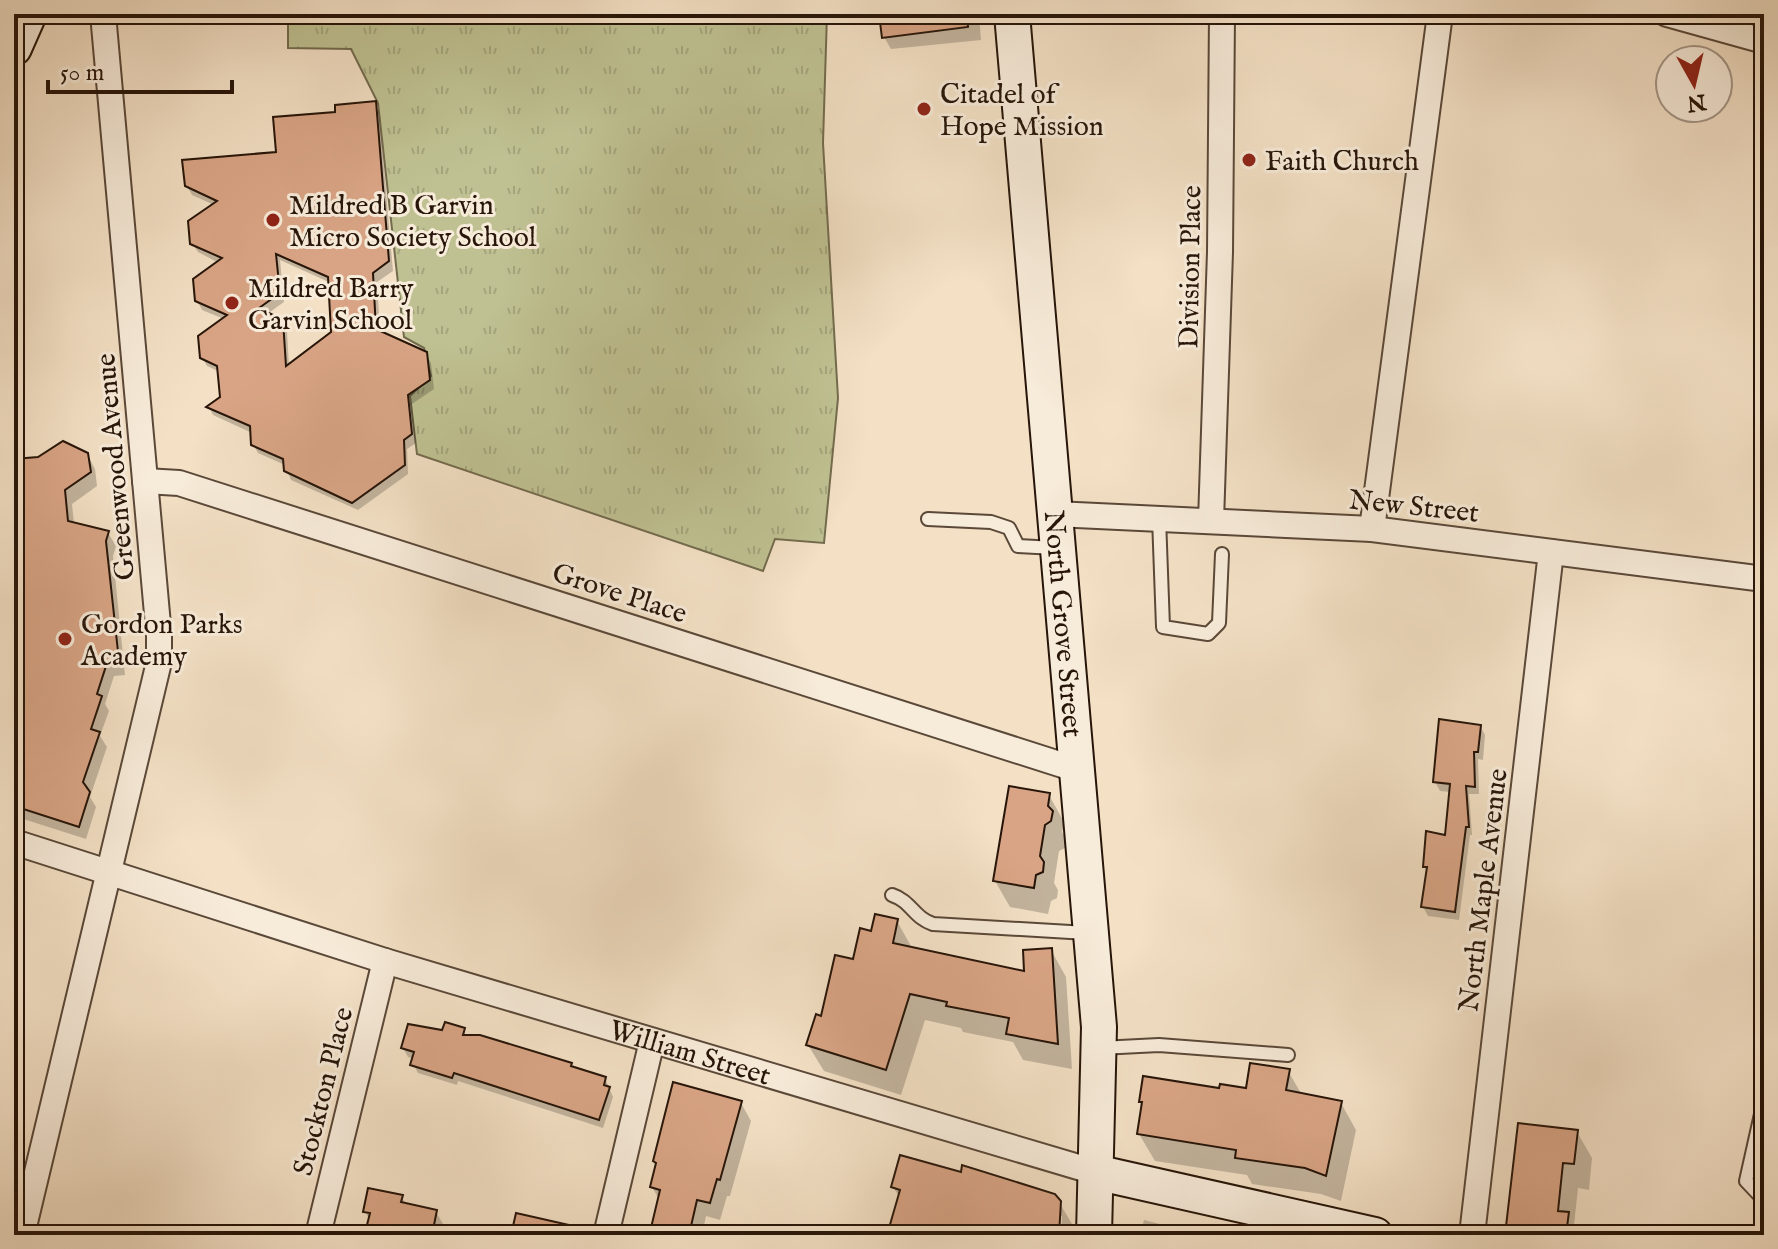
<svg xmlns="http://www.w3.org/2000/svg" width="1778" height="1249" font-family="'IM FELL English',serif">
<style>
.park{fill:url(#park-tufts);stroke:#736b4e;stroke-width:2}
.shadow{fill:#0003;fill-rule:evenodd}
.building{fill:#d8a485;stroke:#271509;stroke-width:2;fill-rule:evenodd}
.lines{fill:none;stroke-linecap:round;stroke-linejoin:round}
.lane-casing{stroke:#5a4838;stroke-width:16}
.street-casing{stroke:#5a4838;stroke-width:28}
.secondary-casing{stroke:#271509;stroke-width:38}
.lane{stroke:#f7ebd9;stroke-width:12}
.street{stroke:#f7ebd9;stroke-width:24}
.secondary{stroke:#f7ebd9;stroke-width:34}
.poi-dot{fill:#8f2418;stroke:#f7ebd9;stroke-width:3}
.labels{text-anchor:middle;stroke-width:6;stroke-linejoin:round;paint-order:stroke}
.poi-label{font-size:28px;fill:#271509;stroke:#f7ebd9;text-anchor:start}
.street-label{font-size:28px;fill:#271509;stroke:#f7ebd9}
</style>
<defs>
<pattern id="park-tufts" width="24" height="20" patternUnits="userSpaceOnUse" patternTransform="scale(2)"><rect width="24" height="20" fill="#bfc192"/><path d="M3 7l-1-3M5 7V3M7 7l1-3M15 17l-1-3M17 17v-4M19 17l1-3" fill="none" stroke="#a4a57d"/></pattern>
</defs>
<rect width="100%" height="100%" fill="#f3e0c5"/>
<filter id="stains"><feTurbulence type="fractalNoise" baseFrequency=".0025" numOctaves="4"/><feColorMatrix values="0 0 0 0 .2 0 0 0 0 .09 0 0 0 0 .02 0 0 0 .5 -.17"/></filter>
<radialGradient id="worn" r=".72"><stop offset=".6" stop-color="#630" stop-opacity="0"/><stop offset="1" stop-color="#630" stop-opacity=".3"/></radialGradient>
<polygon class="park" points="288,14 827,14 823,143 838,398 824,543 775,539 763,571 417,454 410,396 431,376 424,348 404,337 378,103 351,49 288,48"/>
<g class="shadow">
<polygon points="881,14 979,14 981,40 891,49 884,37"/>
<path d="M374,103L379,112L393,271L377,282L380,333L426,354L431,363L434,389L412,404L416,443L407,449L408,474L358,510L291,480L285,465L258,453L253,444L252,433L213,415L209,407L223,398L220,372L207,366L202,357L224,319L202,310L197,300L219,263L198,252L192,243L214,205L192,195L187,186L278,154L337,114ZM280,260L331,283L333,333L289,366L287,331L281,322L267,314L284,302Z"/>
<polygon points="87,454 95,469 97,486 72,504 74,524 108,533 116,546 113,556 125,675 114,676 105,704 109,711 100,736 107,747 90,797 96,807 86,839 14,816 14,458 20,461"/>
<polygon points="1480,726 1485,735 1483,760 1478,759 1479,794 1469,794 1472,835 1470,835 1459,920 1428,916 1423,907 1429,872 1425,866 1447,837 1451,792 1440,791 1435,782"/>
<polygon points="1049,795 1064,822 1062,832 1067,840 1065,848 1059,851 1054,883 1058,890 1057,898 1051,901 1048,914 1010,907 995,881"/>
<polygon points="897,921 912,948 1026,974 1051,950 1066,977 1072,1069 1023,1060 1013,1042 963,1032 961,1028 925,1020 901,1095 824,1071 808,1045 873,933"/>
<polygon points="463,1030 467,1037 571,1065 573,1068 605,1078 613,1097 603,1128 458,1081 457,1085 418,1073 413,1064 414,1059 408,1057 403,1048 443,1033"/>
<polygon points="1288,1071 1302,1095 1341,1103 1356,1130 1341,1201 1321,1194 1252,1184 1247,1175 1155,1161 1139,1134 1144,1107 1141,1102 1221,1090 1247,1090"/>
<polygon points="741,1103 751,1121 730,1196 727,1196 720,1220 706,1216 702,1235 652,1235 660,1201 652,1187"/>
<polygon points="1577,1132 1592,1158 1589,1190 1578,1188 1574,1225 1579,1235 1507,1235"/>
<polygon points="893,1187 1059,1202 1075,1229 1075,1235 1061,1235 1062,1216 1058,1216 1057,1235 889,1235 900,1198"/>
<polygon points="401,1196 407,1206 436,1212 446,1229 445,1235 367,1235 370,1221 365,1211"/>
<polygon points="1144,1220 1202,1235 1140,1235"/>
</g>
<g class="building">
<polygon points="879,14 967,14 968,27 882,38"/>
<path d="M376,101L389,261L373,273L376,329L427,352L430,380L408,395L412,434L404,440L405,465L352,503L284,471L283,459L251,445L250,426L206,407L220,397L217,366L200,358L198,336L227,315L195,301L193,279L222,258L190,244L188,221L217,201L185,186L182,160L276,152L273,117L335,112V105ZM276,254L328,277L331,332L286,366L283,320L259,308L280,293Z"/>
<polygon points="63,441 88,453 91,472 65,490 68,521 109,531 106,541 119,661 107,663 97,694 102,696 91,729 100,732 83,782 90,792 79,827 14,806 14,459 38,457"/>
<polygon points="1439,719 1481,725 1478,752 1474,752 1475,787 1466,786 1469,827 1466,827 1455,912 1421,907 1427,867 1423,867 1426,831 1445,835 1450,784 1433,782"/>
<polygon points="1009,786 1050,793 1048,806 1053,811 1051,821 1045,825 1040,856 1044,862 1043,872 1036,875 1034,888 993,881"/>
<polygon points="875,914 898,919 893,943 1024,971 1023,950 1052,948 1058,1044 1006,1034 1009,1018 946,1006 947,1002 910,994 886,1070 806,1045 816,1014 821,1016 835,955 853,959 860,928 871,931"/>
<polygon points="445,1022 465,1028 463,1035 480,1035 572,1063 571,1066 606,1077 604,1085 610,1087 599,1120 454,1073 452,1078 410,1065 414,1052 401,1048 408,1024 442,1030"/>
<polygon points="1250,1063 1290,1069 1286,1090 1342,1101 1326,1176 1305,1168 1235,1158 1236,1150 1137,1134 1142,1102 1139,1102 1143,1076 1219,1088 1220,1084 1246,1088"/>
<polygon points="673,1082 742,1101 720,1180 717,1179 710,1203 697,1200 689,1235 650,1232 660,1190 650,1187 656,1163 653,1161"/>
<polygon points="1518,1123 1578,1130 1574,1164 1563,1163 1558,1211 1569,1212 1566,1235 1505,1235"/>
<polygon points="900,1155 961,1172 962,1165 1055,1194 1061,1201 1059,1235 887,1235 900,1190 891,1187"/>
<polygon points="368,1188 403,1195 401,1202 437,1210 432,1235 396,1235 366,1229 370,1213 363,1212"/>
<polygon points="516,1213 578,1227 578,1235 511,1235"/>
</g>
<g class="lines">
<defs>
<g id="lane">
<polyline points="1159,518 1163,627 1208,634 1219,623 1222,554"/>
<polyline points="928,519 991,522 1009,528 1018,546 1055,548"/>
<path d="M892,895C911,901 914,918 933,924L1087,933"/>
<polyline points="1100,1048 1159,1045 1288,1055"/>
<polyline points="1764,1112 1761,1114 1746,1181 1764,1200"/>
<polyline points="1260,1235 1265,1214"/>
</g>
<g id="street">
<polyline points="1667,14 1764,41"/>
<polyline points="145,481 179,483 1075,769"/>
<polyline points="1055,514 1372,529 1764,579"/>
<polyline points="1211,521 1220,252 1222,14"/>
<polyline points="1372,529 1440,14"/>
<path id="s1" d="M14,842L385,961L1095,1172"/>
<polyline points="22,1235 159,662 159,636 103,14"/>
<polyline points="318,1235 385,961"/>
<polyline points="606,1235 652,1041"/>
<polyline points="1472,1235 1551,552"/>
</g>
<g id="secondary">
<path id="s2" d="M1012,14L1099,1027L1094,1235"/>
<polyline points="14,48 29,14"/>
<polyline points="1095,1172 1375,1235"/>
</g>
</defs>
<use href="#lane" class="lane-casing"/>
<use href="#street" class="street-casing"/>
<use href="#secondary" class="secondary-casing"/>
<use href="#lane" class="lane"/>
<use href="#street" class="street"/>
<use href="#secondary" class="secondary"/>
</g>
<g class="poi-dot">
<circle cx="924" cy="109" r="8"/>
<circle cx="1249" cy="160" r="8"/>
<circle cx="273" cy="220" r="8"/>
<circle cx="232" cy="303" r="8"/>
<circle cx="65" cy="639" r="8"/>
</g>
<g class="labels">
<g class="poi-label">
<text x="940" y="103">Citadel of<tspan x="940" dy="32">Hope Mission</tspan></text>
<text x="1265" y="170">Faith Church</text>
<text x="289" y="214">Mildred B Garvin<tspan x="289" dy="32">Micro Society School</tspan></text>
<text x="248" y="297">Mildred Barry<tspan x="248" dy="32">Garvin School</tspan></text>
<text x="81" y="633">Gordon Parks<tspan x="81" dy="32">Academy</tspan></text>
</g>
<g class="street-label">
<text transform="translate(1189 267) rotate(-89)" y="10">Division Place</text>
<text transform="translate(114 467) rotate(-95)" y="10">Greenwood Avenue</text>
<text transform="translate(1414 505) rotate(6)" y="10">New Street</text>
<text transform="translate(620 592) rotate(18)" y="10">Grove Place</text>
<text dy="10" stroke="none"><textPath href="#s2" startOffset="612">North Grove Street</textPath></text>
<text transform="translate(1482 890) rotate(-83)" y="10">North Maple Avenue</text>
<text dy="10" stroke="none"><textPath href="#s1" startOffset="708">William Street</textPath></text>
<text transform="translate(322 1091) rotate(-76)" y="10">Stockton Place</text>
</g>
</g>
<rect width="1778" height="1249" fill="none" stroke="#f3e0c5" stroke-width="48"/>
<rect x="16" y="16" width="1746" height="1217" fill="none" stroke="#271509" stroke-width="4"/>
<rect x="24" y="24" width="1730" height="1201" fill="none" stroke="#271509" stroke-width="2"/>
<g transform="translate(1694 84) rotate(172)"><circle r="38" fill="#f7ebd9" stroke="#a49586" stroke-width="2"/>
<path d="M0-6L14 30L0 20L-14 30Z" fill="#8f2418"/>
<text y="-12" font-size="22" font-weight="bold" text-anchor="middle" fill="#271509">N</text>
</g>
<path d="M48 80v12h184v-12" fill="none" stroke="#271509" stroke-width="4"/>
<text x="60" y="80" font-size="24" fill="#271509" stroke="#f7ebd9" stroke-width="6" paint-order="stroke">50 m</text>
<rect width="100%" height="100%" filter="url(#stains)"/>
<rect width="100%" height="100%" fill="url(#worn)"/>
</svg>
